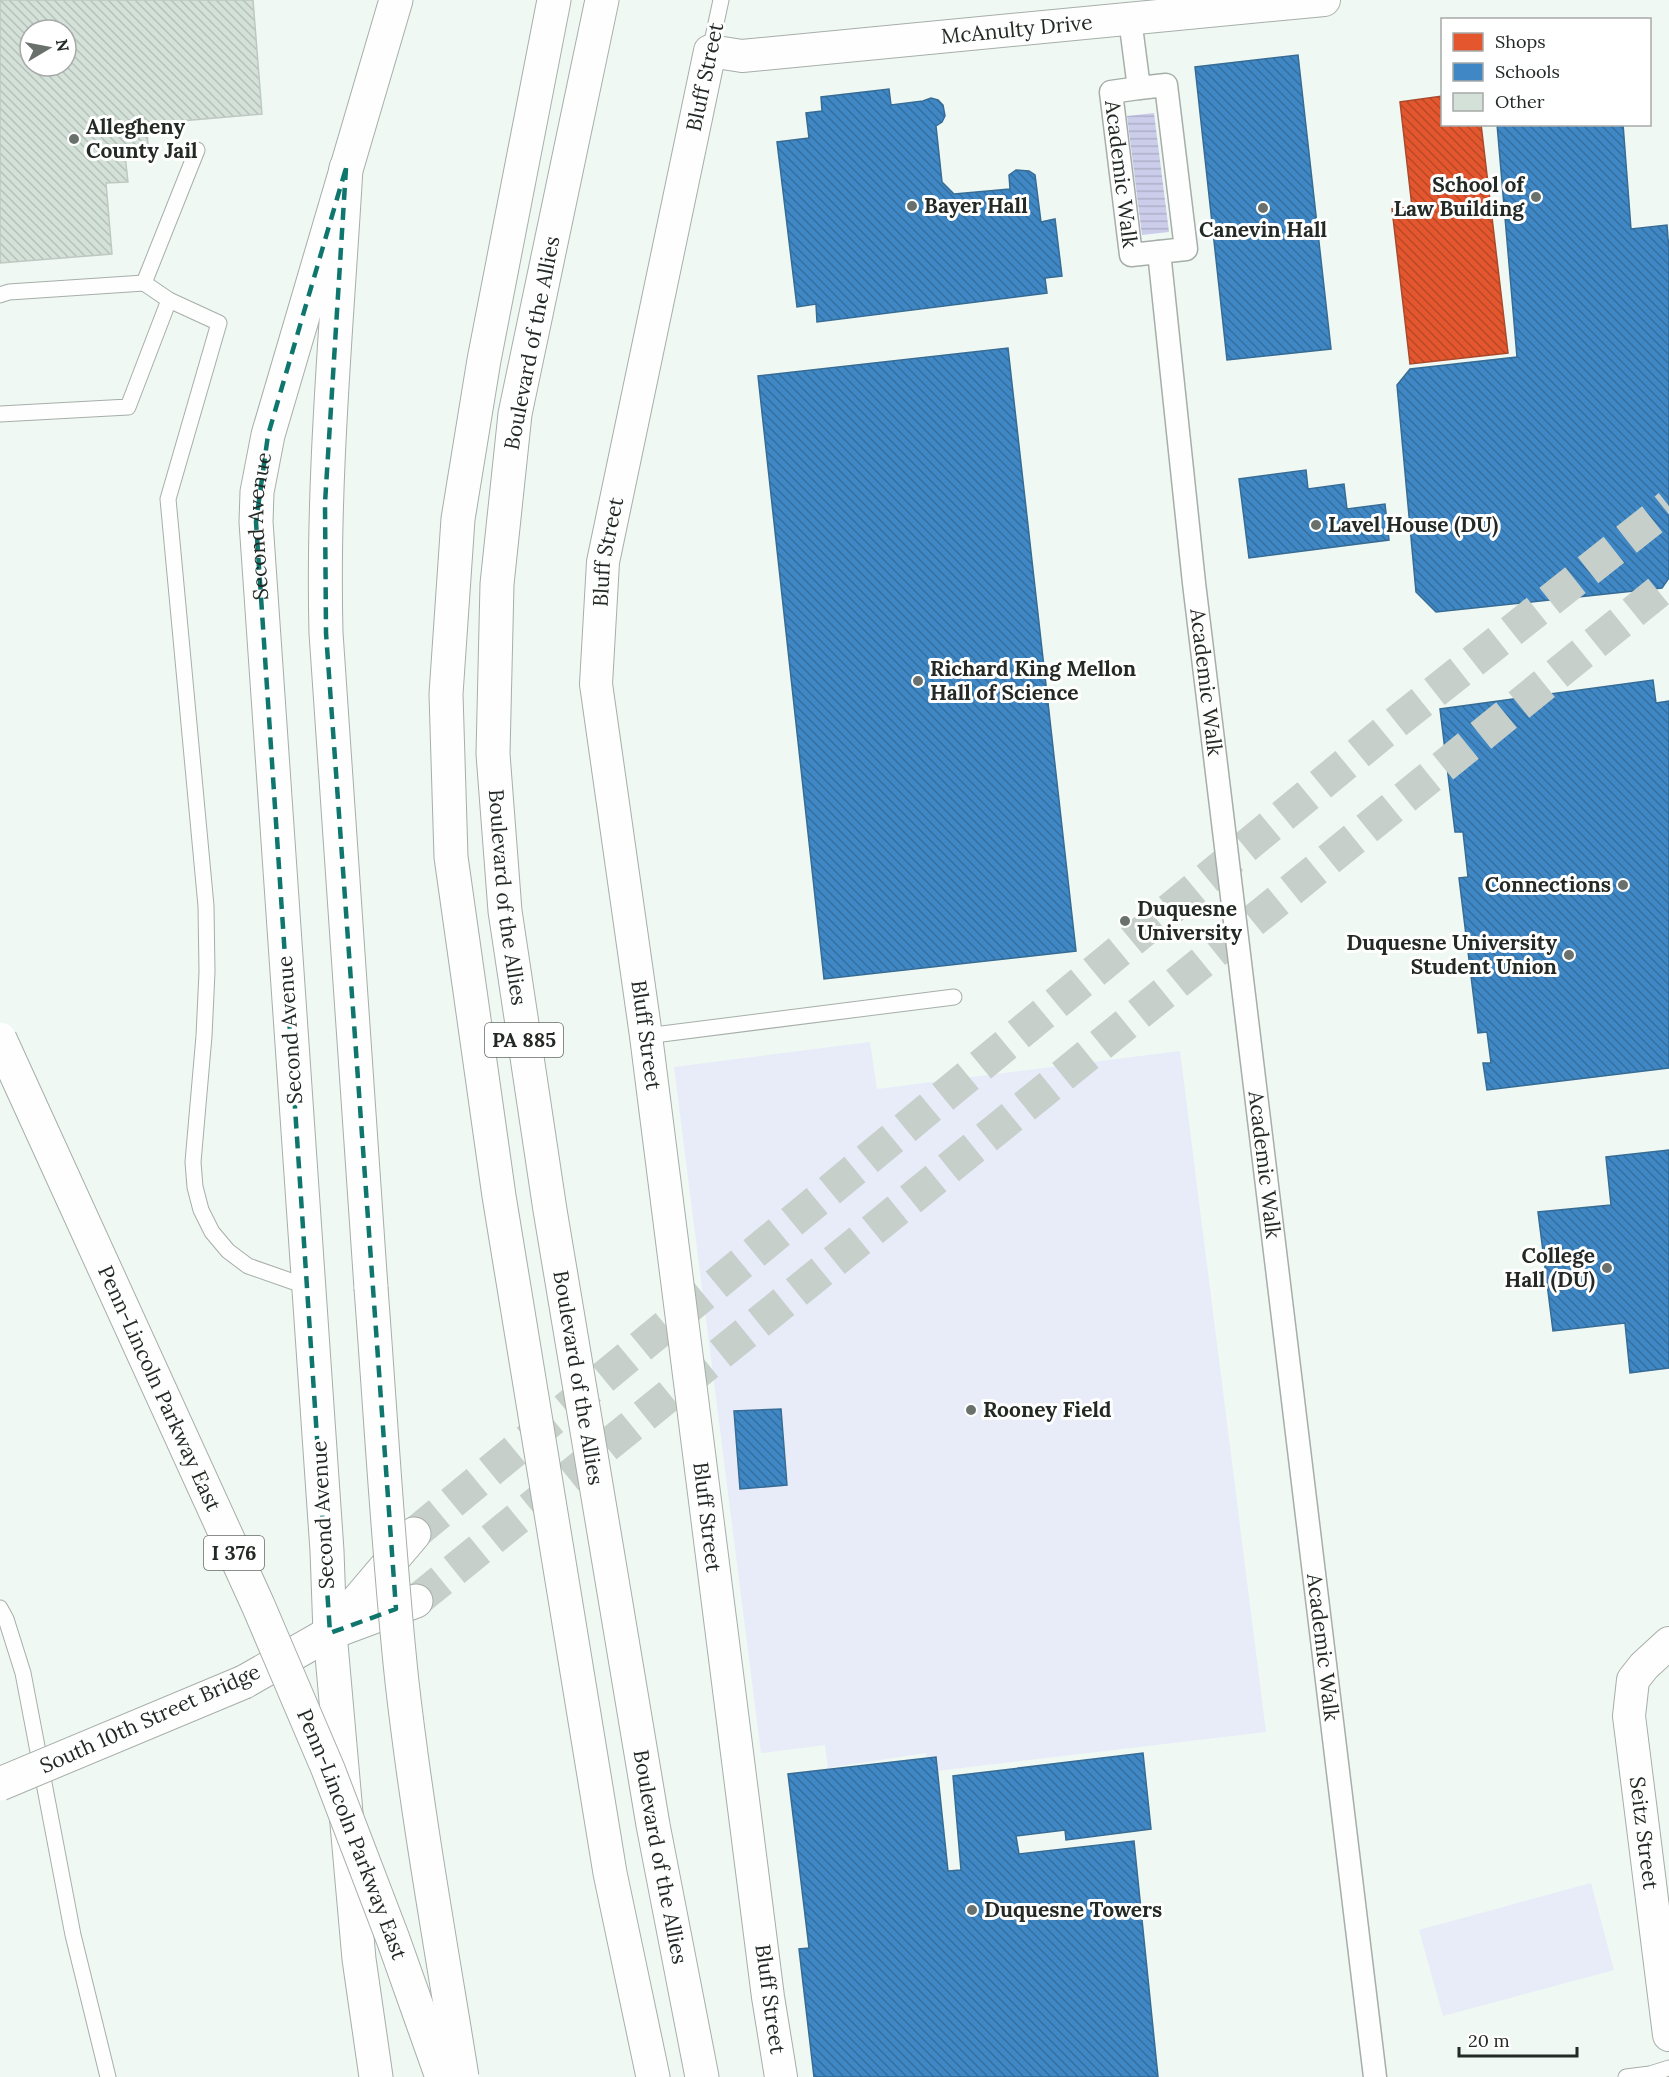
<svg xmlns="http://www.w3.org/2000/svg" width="1669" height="2077" font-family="Lora,serif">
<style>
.grass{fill:#e8ecf9}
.water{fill:url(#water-rules)}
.shops{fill:url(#shops-back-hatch);stroke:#aa492b;stroke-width:1.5}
.schools{fill:url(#schools-back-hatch);stroke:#376c95;stroke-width:1.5}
.building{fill:url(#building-back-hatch);stroke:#c0c8c3;stroke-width:1.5;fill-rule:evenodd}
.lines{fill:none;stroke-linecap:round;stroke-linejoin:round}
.secondary-tunnel{stroke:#c6cfc9;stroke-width:33;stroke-dasharray:33 16;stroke-linecap:butt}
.service-casing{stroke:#a7aea9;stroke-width:17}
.pedestrian-casing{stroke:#a7aea9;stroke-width:25}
.minor-casing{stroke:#a7aea9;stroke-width:34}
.secondary-casing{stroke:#a7aea9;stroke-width:35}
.trunk-casing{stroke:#a7aea9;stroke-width:35}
.motorway-casing{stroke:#a7aea9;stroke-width:35}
.service{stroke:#fdfefd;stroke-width:15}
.pedestrian{stroke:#fdfefd;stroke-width:22}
.minor{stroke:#fdfefd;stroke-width:32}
.secondary{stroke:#fdfefd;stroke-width:33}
.trunk{stroke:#fdfefd;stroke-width:33}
.motorway{stroke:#fdfefd;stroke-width:33}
.secondary-bridge-casing{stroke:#a7aea9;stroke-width:35;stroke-linecap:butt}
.motorway-bridge-casing{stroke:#a7aea9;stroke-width:35;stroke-linecap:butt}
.secondary-bridge{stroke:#fdfefd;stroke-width:33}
.motorway-bridge{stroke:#fdfefd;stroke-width:33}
.marked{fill:none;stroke:#0f766e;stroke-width:4.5;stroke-dasharray:12 8;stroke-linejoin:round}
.poi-dot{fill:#6a716d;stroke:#fff;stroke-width:2}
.labels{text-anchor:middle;stroke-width:6;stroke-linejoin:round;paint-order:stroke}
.shield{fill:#fff;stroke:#656966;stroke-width:1.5}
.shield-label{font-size:20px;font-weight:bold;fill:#232925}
.street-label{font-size:21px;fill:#232925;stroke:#fff}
.poi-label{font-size:21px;font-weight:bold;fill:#232925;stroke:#fff;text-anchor:start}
</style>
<defs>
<pattern id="water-rules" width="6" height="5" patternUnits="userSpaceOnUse" patternTransform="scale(1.5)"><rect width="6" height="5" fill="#cbcdeb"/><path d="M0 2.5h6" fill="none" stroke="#aeb0c9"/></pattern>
<pattern id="shops-back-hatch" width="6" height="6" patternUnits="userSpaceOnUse" patternTransform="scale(1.5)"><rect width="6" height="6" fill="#e4572e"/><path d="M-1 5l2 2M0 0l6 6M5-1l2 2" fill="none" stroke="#b84827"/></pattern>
<pattern id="schools-back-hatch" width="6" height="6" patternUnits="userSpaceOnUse" patternTransform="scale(1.5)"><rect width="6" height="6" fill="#3f88c5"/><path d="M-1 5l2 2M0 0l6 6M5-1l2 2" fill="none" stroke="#346fa0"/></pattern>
<pattern id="building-back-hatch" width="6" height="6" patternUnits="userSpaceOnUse" patternTransform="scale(1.5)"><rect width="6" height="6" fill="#d3e1d8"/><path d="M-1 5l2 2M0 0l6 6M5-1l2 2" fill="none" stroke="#b5c1b9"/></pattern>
</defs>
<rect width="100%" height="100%" fill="#eff8f2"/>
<g class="grass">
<polygon points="870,1042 877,1089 1180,1051 1266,1732 928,1772 926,1753 828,1768 825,1745 761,1753 674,1067"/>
<polygon points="1591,1883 1614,1970 1443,2016 1419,1930"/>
</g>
<polygon class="water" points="1154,113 1169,232 1142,235 1127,116"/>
<polygon class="shops" points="1442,96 1442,124 1481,124 1508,353 1410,364 1392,209 1412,207 1400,102"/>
<g class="schools">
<polygon points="1298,55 1331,349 1227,360 1195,67"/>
<polygon points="889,89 891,105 923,101 931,98 938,100 943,105 945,116 942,122 936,126 942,182 954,194 1010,189 1009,175 1016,170 1029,171 1035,175 1041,222 1055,219 1062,276 1045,278 1047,293 817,322 816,304 797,307 777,142 809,138 806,113 822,111 821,97"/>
<polygon points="1497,124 1623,124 1631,229 1667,225 1669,251 1669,578 1662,588 1436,612 1416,592 1397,385 1410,369 1517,357"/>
<polygon points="1008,348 1076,951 824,979 758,376"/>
<polygon points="1306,470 1308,489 1344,484 1347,509 1385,504 1389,540 1249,558 1239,479"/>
<polygon points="1653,680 1656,703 1669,701 1669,1068 1487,1090 1483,1063 1491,1063 1487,1032 1478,1033 1459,878 1468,877 1463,832 1455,832 1440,709"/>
<polygon points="1669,1150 1669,1368 1630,1373 1625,1323 1553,1331 1538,1212 1611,1205 1606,1157"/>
<polygon points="781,1409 787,1485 740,1489 734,1411"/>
<polygon points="1143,1753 1151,1829 1066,1840 1065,1830 1016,1836 1019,1854 1134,1841 1158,2077 814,2077 799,1949 809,1948 788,1774 936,1757 948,1871 961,1870 953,1776"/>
</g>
<path class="building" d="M0,0H253L262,114L146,124L149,153L125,155L128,182L106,183L112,254L0,263ZM30,30H66V66H30Z"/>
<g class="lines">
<g class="secondary-tunnel">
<polyline points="414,1534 1394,724 1669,506"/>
<polyline points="416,1601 1669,583"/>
</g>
<defs>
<g id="service">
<polyline points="710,51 721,0"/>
<polyline points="144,283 197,150"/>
<polyline points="0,295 9,292 144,283 169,300 219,323 168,499 206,906 207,972 204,1036 193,1162 195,1187 201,1210 212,1232 228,1251 248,1266 308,1287"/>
<polyline points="0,414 128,407 169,300"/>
<polyline points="646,1036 954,997"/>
<polyline points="0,1608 6,1619 23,1673 73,1935 108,2077"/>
<polyline points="1626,2077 1650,2074 1669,2068"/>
</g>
<g id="pedestrian">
<path id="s1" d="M1130,19L1139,88L1166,85L1186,249L1159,252L1194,583L1375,2077"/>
<path id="s2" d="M1139,88L1111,92L1131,255L1159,252"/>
</g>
<g id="minor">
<path id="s3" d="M1669,1643L1644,1666L1633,1680L1629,1716L1669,2035"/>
<path id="s4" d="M781,2077L768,1997L646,1036L596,684L603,562L710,51L742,56L1324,0"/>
</g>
<g id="secondary">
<polyline points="331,1632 414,1534"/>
<polyline points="244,1682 330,1633 416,1601"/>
<path id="s5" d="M376,2077L359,1959L330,1633L327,1551L256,522L257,492L268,435L396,0"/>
</g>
<g id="trunk">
<polyline points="554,0 484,360 458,519 446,694 451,857 499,1196 610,1873 653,2077"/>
<path id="s6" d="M602,0L515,414L497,584L493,754L505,911L550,1210L653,1825L702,2077"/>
</g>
<path id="motorway" d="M346,168C337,323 322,478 326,633L371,1288"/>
</defs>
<use href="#service" class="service-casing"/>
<use href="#pedestrian" class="pedestrian-casing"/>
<use href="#minor" class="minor-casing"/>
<use href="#secondary" class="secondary-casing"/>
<use href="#trunk" class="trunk-casing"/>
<use href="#motorway" class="motorway-casing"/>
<use href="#service" class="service"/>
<use href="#pedestrian" class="pedestrian"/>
<use href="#minor" class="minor"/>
<use href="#secondary" class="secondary"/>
<use href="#trunk" class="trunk"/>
<use href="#motorway" class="motorway"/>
<defs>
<polyline id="secondary-bridge" points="0,1784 244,1682"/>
<g id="motorway-bridge">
<path id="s7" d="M0,1039L258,1605L328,1769L393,1939L442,2077"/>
<path d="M371,1288C381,1419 388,1551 402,1682C417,1814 441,1946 462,2077"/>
</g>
</defs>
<use href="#secondary-bridge" class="secondary-bridge-casing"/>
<use href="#motorway-bridge" class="motorway-bridge-casing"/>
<use href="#secondary-bridge" class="secondary-bridge"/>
<use href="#motorway-bridge" class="motorway-bridge"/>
</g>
<path class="marked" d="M346,168L325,503L326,633L396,1609L330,1633L256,522L268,435Z"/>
<g class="poi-dot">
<circle cx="74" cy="139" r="6"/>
<circle cx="1536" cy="197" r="6"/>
<circle cx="912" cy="206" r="6"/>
<circle cx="1263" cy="208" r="6"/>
<circle cx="1316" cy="525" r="6"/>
<circle cx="918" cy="681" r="6"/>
<circle cx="1623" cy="885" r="6"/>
<circle cx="1125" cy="921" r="6"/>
<circle cx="1569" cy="955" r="6"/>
<circle cx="1607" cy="1268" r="6"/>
<circle cx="971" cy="1410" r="6"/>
<circle cx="972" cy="1910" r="6"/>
</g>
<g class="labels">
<g class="shield">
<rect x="485" y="1023" width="78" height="34" rx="4.5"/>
<rect x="204" y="1536" width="60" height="34" rx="4.5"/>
</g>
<g class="shield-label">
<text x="524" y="1047">PA 885</text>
<text x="234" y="1560">I 376</text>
</g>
<g class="street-label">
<text dy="7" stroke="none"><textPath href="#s4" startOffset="2358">McAnulty Drive</textPath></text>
<text transform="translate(705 77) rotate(-78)" y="7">Bluff Street</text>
<text dy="7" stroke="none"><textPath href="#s2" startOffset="111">Academic Walk</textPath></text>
<text transform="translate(532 343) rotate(-79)" y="7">Boulevard of the Allies</text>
<text dy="7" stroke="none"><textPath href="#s5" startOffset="1556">Second Avenue</textPath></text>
<text dy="7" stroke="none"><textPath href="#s4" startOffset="1538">Bluff Street</textPath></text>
<text dy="7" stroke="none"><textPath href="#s1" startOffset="722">Academic Walk</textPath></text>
<text dy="7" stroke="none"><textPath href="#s6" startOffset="908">Boulevard of the Allies</textPath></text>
<text transform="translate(290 1030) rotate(-94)" y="7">Second Avenue</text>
<text transform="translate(646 1035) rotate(82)" y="7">Bluff Street</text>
<text dy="7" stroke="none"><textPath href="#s1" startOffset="1208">Academic Walk</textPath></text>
<text dy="7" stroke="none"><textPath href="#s6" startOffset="1394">Boulevard of the Allies</textPath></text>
<text dy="7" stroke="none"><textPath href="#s7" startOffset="384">Penn-Lincoln Parkway East</textPath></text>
<text transform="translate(323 1515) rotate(-93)" y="7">Second Avenue</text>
<text transform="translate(707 1517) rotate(83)" y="7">Bluff Street</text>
<text dy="7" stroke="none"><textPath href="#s1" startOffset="1694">Academic Walk</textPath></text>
<text transform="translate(150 1719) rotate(-24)" y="7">South 10th Street Bridge</text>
<text dy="7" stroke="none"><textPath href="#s3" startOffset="206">Seitz Street</textPath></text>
<text dy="7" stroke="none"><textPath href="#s7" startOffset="870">Penn-Lincoln Parkway East</textPath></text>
<text dy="7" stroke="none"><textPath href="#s6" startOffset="1880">Boulevard of the Allies</textPath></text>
<text transform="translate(770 1999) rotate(82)" y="7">Bluff Street</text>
</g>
<g class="poi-label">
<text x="86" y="134">Allegheny<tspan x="86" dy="24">County Jail</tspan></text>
<text x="1524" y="192" text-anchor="end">School of<tspan x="1524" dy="24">Law Building</tspan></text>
<text x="924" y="213">Bayer Hall</text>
<text x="1263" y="237" text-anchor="middle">Canevin Hall</text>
<text x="1328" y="532">Lavel House (DU)</text>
<text x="930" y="676">Richard King Mellon<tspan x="930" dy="24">Hall of Science</tspan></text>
<text x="1611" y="892" text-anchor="end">Connections</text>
<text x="1137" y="916">Duquesne<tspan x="1137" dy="24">University</tspan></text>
<text x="1557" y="950" text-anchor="end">Duquesne University<tspan x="1557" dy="24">Student Union</tspan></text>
<text x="1595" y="1263" text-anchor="end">College<tspan x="1595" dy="24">Hall (DU)</tspan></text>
<text x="983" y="1417">Rooney Field</text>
<text x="984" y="1917">Duquesne Towers</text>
</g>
</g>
<rect x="1441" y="18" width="210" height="108" fill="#ffffff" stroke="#a7a9a8" stroke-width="1.5"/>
<rect x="1453" y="33" width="30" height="18" fill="#e4572e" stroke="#a7a9a8" stroke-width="1.5"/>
<text x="1495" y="48" font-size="18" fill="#232925">Shops</text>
<rect x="1453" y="63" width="30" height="18" fill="#3f88c5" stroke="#a7a9a8" stroke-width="1.5"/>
<text x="1495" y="78" font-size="18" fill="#232925">Schools</text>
<rect x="1453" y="93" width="30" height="18" fill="#d3e1d8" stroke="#a7a9a8" stroke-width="1.5"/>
<text x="1495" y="108" font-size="18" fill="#232925">Other</text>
<g transform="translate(48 48) rotate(80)"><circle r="28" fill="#ffffff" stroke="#a7a9a8" stroke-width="1.5"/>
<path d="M0-4.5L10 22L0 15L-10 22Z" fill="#6a716d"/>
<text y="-9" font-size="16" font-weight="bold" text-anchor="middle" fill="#232925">N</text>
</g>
<path d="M1459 2047v9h118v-9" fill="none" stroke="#232925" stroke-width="3"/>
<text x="1468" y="2047" font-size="18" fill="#232925" stroke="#ffffff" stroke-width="4.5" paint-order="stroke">20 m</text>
</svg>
